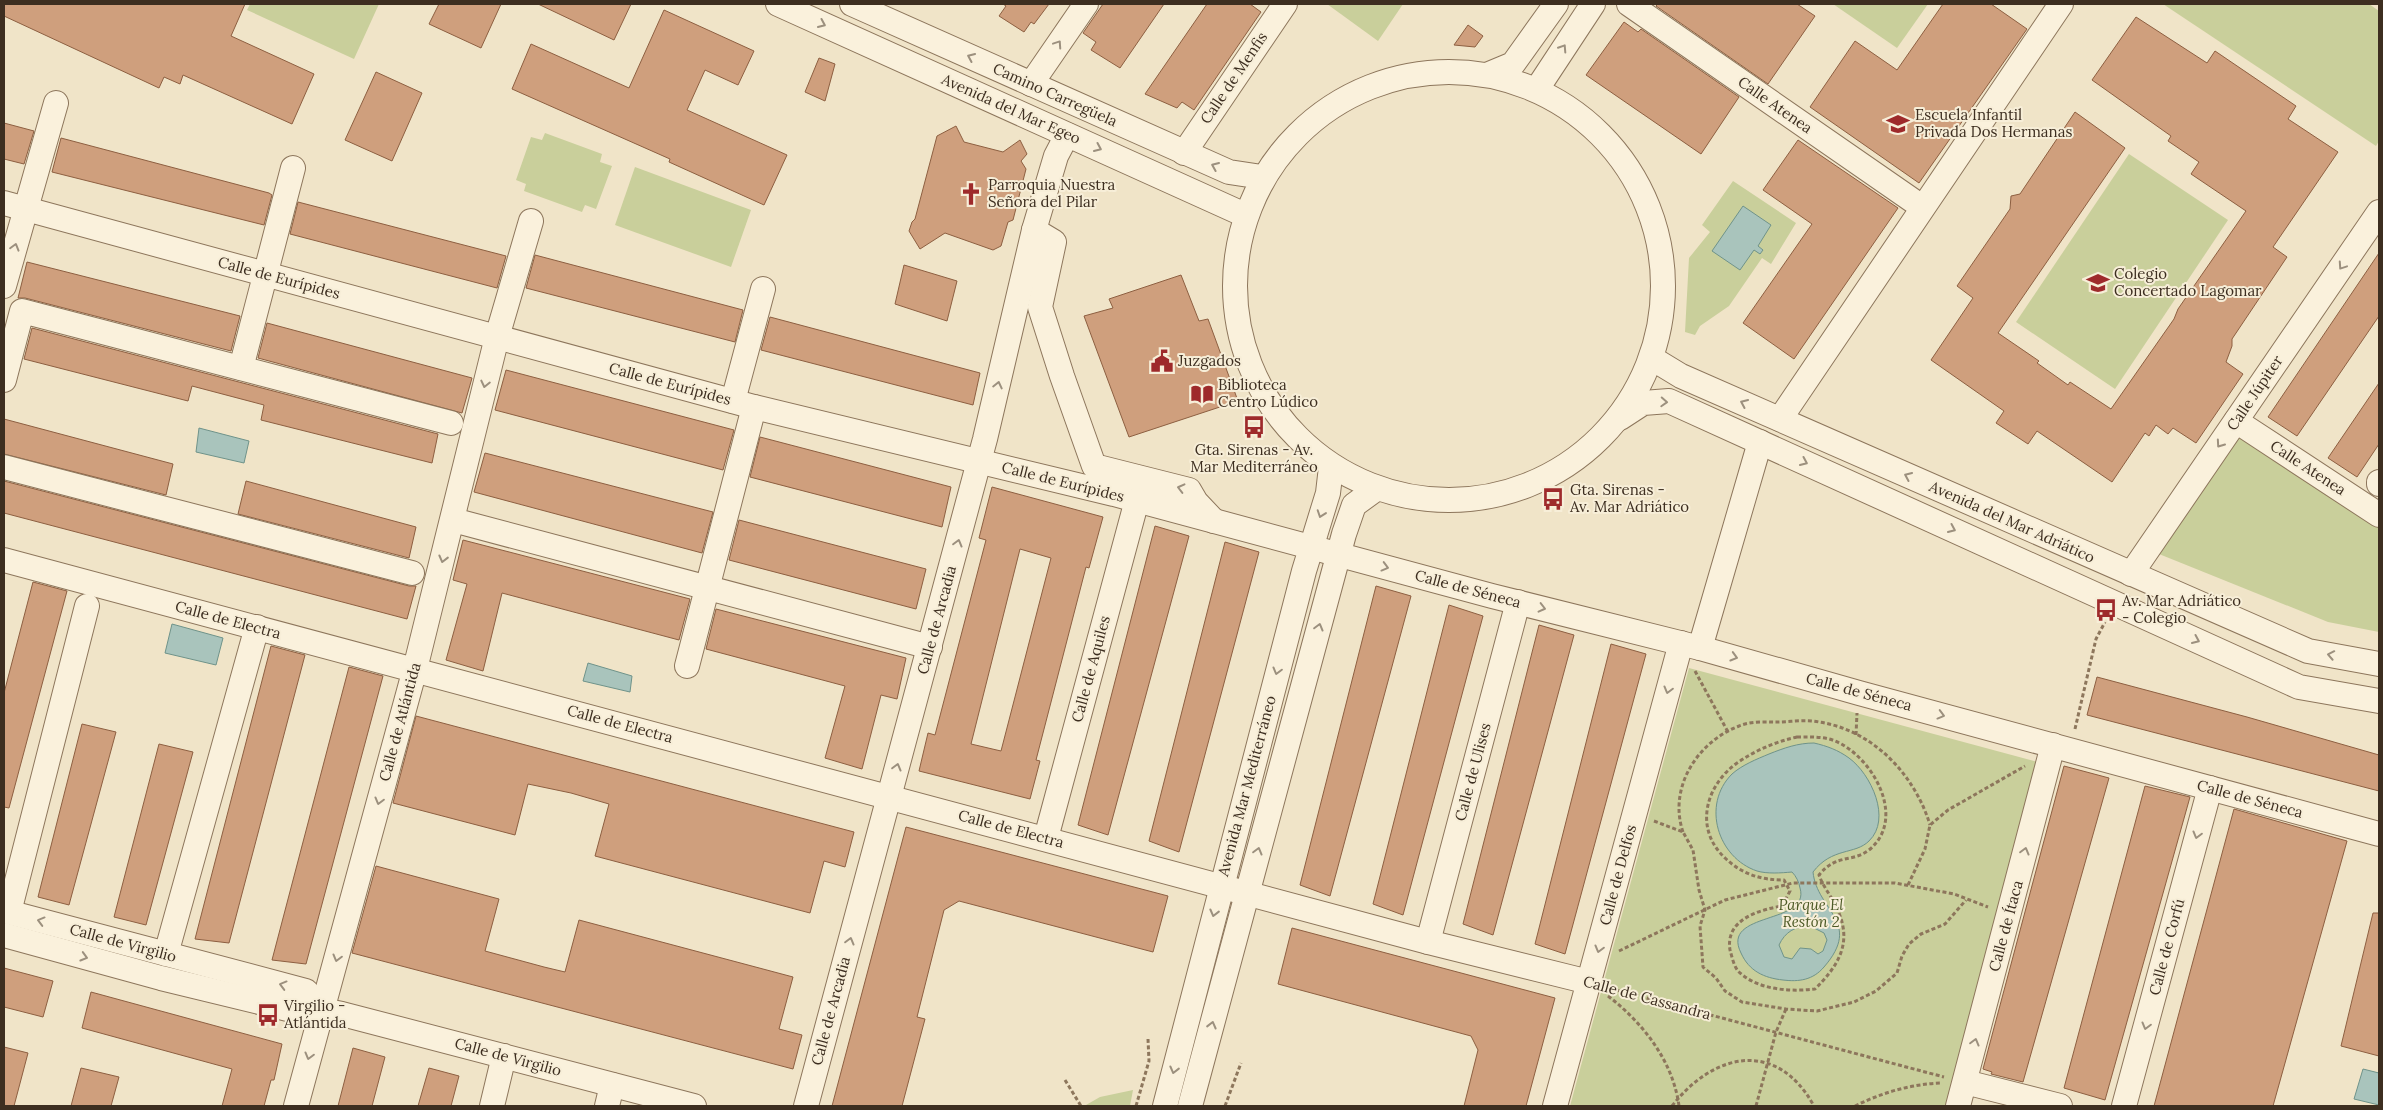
<svg xmlns="http://www.w3.org/2000/svg" width="2383" height="1110" font-family="Lora,serif">
<style>
.green{fill:#c9cf9b}
.water{fill:#a9c4bc;stroke:#6f938a;fill-rule:evenodd}
.building{fill:#cf9f7d;stroke:#8d5f41;fill-rule:evenodd}
.lines{fill:none;stroke-linecap:round;stroke-linejoin:round}
.minor-casing{stroke:#8d765c;stroke-width:26}
.path{stroke:#8d765c;stroke-width:3;stroke-dasharray:4 2.5;stroke-linecap:butt}
.minor{stroke:#faf1dc;stroke-width:24}
.oneway{stroke:#9c907e}
.labels{text-anchor:middle;stroke-width:4;stroke-linejoin:round;paint-order:stroke}
.street-label{font-size:15px;fill:#3d2e20;stroke:#f7eed8}
.poi-label{font-size:15px;fill:#3d2e20;stroke:#f7eed8;text-anchor:start}
.park-label{font-size:15px;font-style:italic;fill:#4d5a26;stroke:#f7eed8}
</style>
<rect width="100%" height="100%" fill="#f0e4c8"/>
<g class="green">
<polygon points="250,4 379,4 354,59 247,10"/>
<polygon points="1327,4 1403,4 1378,41"/>
<polygon points="1833,4 1928,4 1897,48"/>
<polygon points="2163,4 2369,4 2379,11 2379,141 2376,146"/>
<polygon points="545,133 602,154 600,162 612,166 596,209 585,205 582,212 524,191 526,184 516,180 531,137 542,140"/>
<polygon points="2129,154 2228,220 2115,389 2016,322"/>
<polygon points="635,167 751,210 731,267 615,225"/>
<polygon points="1733,181 1796,223 1771,264 1762,258 1729,306 1700,326 1695,335 1685,332 1689,258 1710,232 1702,225"/>
<polygon points="2241,427 2379,521 2379,632 2328,622 2159,554"/>
<polygon points="1689,668 2038,762 1948,1106 1570,1106"/>
<polygon points="1133,1090 1130,1106 1086,1105 1100,1097"/>
</g>
<g class="water">
<polygon points="1743,206 1771,225 1758,246 1763,250 1760,254 1754,250 1740,270 1712,251"/>
<polygon points="199,428 249,441 244,463 196,452"/>
<polygon points="172,624 223,638 216,665 165,653"/>
<polygon points="588,663 632,676 630,692 583,681"/>
<path d="M1814,743C1827,746 1838,750 1849,758C1871,774 1892,819 1869,841C1855,855 1832,847 1813,872C1817,911 1863,922 1824,967C1813,980 1799,982 1783,980C1764,978 1749,971 1741,953C1720,911 1811,925 1800,888C1799,882 1796,876 1792,872C1781,873 1767,874 1757,871C1718,858 1701,805 1732,774C1742,765 1757,759 1769,754C1784,748 1798,743 1814,743ZM1810,926L1824,933L1827,940L1823,951L1818,954L1811,949L1800,948L1792,959L1784,957L1779,945C1785,932 1795,926 1810,926Z"/>
<polygon points="2363,1069 2379,1073 2379,1105 2354,1099"/>
</g>
<g class="building">
<polygon points="4,4 245,4 231,36 314,74 292,124 183,75 180,84 164,77 159,88 4,16"/>
<polygon points="439,4 501,4 481,48 429,24"/>
<polygon points="538,4 631,4 614,40"/>
<polygon points="1003,4 1049,4 1034,24 1031,22 1024,32 999,16 1006,6"/>
<polygon points="1103,4 1164,4 1120,68 1091,50 1096,42 1083,33"/>
<polygon points="1207,4 1250,4 1261,12 1194,110 1182,102 1177,108 1145,94"/>
<polygon points="1658,4 1797,4 1815,16 1768,84 1656,6"/>
<polygon points="1943,4 1991,4 2027,29 1919,183 1810,107 1855,41 1897,70"/>
<polygon points="664,10 754,51 738,85 705,70 687,110 787,155 764,205 669,162 670,159 512,89 531,44 629,88"/>
<polygon points="2136,17 2207,63 2215,51 2296,106 2288,119 2338,152 2273,247 2287,257 2232,339 2232,346 2226,362 2243,374 2196,443 2173,428 2168,434 2156,425 2149,436 2145,433 2112,482 2037,431 2028,444 1996,423 2004,411 1931,360 1973,298 1957,286 2010,209 2011,196 2020,194 2075,112 2125,148 1998,333 2039,361 2037,363 2068,385 2070,382 2111,409 2174,319 2178,309 2246,211 2191,174 2199,162 2168,141 2171,136 2092,80"/>
<polygon points="1624,22 1638,32 1641,29 1739,97 1701,154 1586,75"/>
<polygon points="1468,25 1483,36 1475,47 1454,45"/>
<polygon points="819,58 835,64 825,101 805,92"/>
<polygon points="376,72 422,93 392,161 345,140"/>
<polygon points="4,123 34,131 24,164 4,159"/>
<polygon points="956,126 964,142 1003,152 1020,140 1027,154 1021,161 1026,169 1013,220 1008,222 1001,246 993,250 945,233 920,249 909,231 912,222 915,219 937,136"/>
<polygon points="61,138 269,193 272,195 264,225 52,172"/>
<polygon points="1798,140 1898,208 1794,359 1743,323 1812,224 1763,190"/>
<polygon points="298,202 506,256 497,288 290,234"/>
<polygon points="2379,253 2379,316 2297,436 2268,417"/>
<polygon points="535,255 743,310 735,342 526,288"/>
<polygon points="27,262 240,316 231,351 25,298 18,298"/>
<polygon points="904,265 957,281 947,321 895,304"/>
<polygon points="1181,275 1199,321 1208,319 1238,401 1129,437 1084,316 1113,308 1109,299"/>
<polygon points="770,317 980,373 973,405 761,350"/>
<polygon points="267,323 472,378 462,413 258,358"/>
<polygon points="32,328 438,434 432,463 261,420 264,405 192,386 188,401 24,359"/>
<polygon points="506,370 734,430 723,470 495,410"/>
<polygon points="2379,383 2379,444 2357,477 2328,458"/>
<polygon points="4,419 173,464 166,495 4,454"/>
<polygon points="760,437 951,487 942,527 750,477"/>
<polygon points="485,453 713,512 702,553 474,492"/>
<polygon points="4,481 409,586 416,586 407,619 4,513"/>
<polygon points="246,481 416,527 409,558 238,514"/>
<path d="M992,487L1103,517L1089,568L1086,567L1036,760L1040,761L1030,799L919,771L928,733L935,735L986,540L979,538ZM1020,549L1051,558L1001,751L971,744Z"/>
<polygon points="739,520 926,569 916,609 729,560"/>
<polygon points="1155,526 1189,536 1108,835 1078,825"/>
<polygon points="463,540 690,599 679,640 502,593 483,671 446,660 467,584 453,580"/>
<polygon points="1225,542 1259,552 1179,852 1149,841"/>
<polygon points="33,582 67,591 9,808 4,807 4,693"/>
<polygon points="1376,586 1411,596 1330,896 1300,885"/>
<polygon points="1449,605 1483,616 1403,915 1373,904"/>
<polygon points="716,609 906,658 897,699 881,695 862,769 825,758 845,686 706,649"/>
<polygon points="1539,625 1574,635 1493,935 1463,924"/>
<polygon points="1611,644 1646,654 1565,954 1535,944"/>
<polygon points="271,646 305,655 229,943 195,939"/>
<polygon points="349,667 383,676 306,964 272,960"/>
<polygon points="2097,677 2247,717 2379,755 2379,791 2087,715"/>
<polygon points="416,716 854,832 845,867 824,861 810,913 595,856 609,804 571,793 528,784 515,835 393,803"/>
<polygon points="82,724 116,732 69,905 38,897"/>
<polygon points="159,744 193,752 146,925 114,917"/>
<polygon points="2064,766 2109,778 2023,1082 1991,1074 1992,1072 1983,1069"/>
<polygon points="2145,786 2190,797 2105,1100 2064,1088"/>
<polygon points="2234,809 2347,841 2273,1106 2154,1106"/>
<polygon points="906,827 1168,896 1153,952 959,901 944,910 917,1017 925,1019 902,1106 832,1106"/>
<polygon points="376,866 499,899 485,951 544,967 565,972 579,920 793,977 779,1029 802,1035 793,1069 352,953"/>
<polygon points="2373,913 2379,913 2379,1056 2341,1046"/>
<polygon points="1292,928 1555,998 1526,1106 1464,1106 1478,1050 1471,1036 1278,984"/>
<polygon points="4,968 53,981 43,1017 4,1007"/>
<polygon points="91,992 282,1044 274,1080 271,1080 264,1106 222,1106 232,1069 82,1028"/>
<polygon points="4,1047 28,1053 14,1106 4,1106"/>
<polygon points="353,1048 385,1057 372,1106 338,1106"/>
<polygon points="81,1068 119,1077 111,1106 71,1106"/>
<polygon points="429,1068 459,1076 451,1106 418,1106"/>
</g>
<g class="lines">
<defs>
<g id="minor">
<polyline points="778,4 1245,215"/>
<polyline points="852,4 1229,172 1262,177"/>
<polyline points="1629,4 1922,207"/>
<circle cx="1449" cy="286" r="214"/>
<polyline points="1489,74 1513,64 1556,4"/>
<polyline points="1031,84 1086,4"/>
<polyline points="1537,89 1593,4"/>
<polyline points="1184,153 1285,4"/>
<polyline points="4,203 754,407 1114,494 1492,596 1700,648 1859,693 2379,834"/>
<polyline points="1034,230 1054,242 1040,307 1062,376 1094,466 1189,490 1196,502 1214,521"/>
<polyline points="4,286 56,103"/>
<polyline points="1653,359 1681,376 2308,651 2379,664"/>
<polyline points="241,368 293,168"/>
<polyline points="4,380 22,311 451,423"/>
<polyline points="733,401 763,289"/>
<polyline points="1620,418 1643,403 1669,401 2299,687 2379,701"/>
<polyline points="1780,419 2061,4"/>
<polyline points="2236,421 2379,515"/>
<polyline points="4,467 412,573"/>
<polyline points="2379,482 2379,484"/>
<polyline points="453,520 930,647"/>
<polyline points="4,560 1428,942 1589,982"/>
<polyline points="2131,574 2379,212"/>
<polyline points="1700,648 1760,442"/>
<polyline points="687,666 754,407"/>
<polyline points="1046,838 1137,500"/>
<polyline points="4,911 306,991 322,1010"/>
<polyline points="9,912 87,606"/>
<polyline points="4,935 161,978 300,1012 322,1010 342,1014 694,1106"/>
<polyline points="1428,942 1518,602"/>
<polyline points="166,954 257,627"/>
<polyline points="1965,1082 2060,1106"/>
<polyline points="296,1106 415,669 497,337 531,221"/>
<polyline points="492,1106 504,1056"/>
<polyline points="607,1106 612,1085"/>
<polyline points="806,1106 985,439 1034,230 1056,156 1067,135"/>
<polyline points="1165,1106 1304,571 1328,493 1331,467"/>
<polyline points="1190,1106 1344,534 1354,505 1376,489"/>
<polyline points="1555,1106 1681,643"/>
<polyline points="1958,1106 2053,745"/>
<polyline points="2124,1106 2210,788"/>
</g>
</defs>
<use href="#minor" class="minor-casing"/>
<g class="path">
<polyline points="1695,671 1728,732"/>
<polyline points="2075,729 2096,639 2105,622"/>
<polyline points="1856,735 1857,713"/>
<path d="M1797,737C1810,737 1823,736 1835,741C1872,756 1908,818 1869,850C1852,863 1837,853 1819,875C1824,889 1834,899 1839,913C1852,945 1837,967 1815,989C1790,992 1758,990 1739,972C1734,967 1732,957 1730,950C1725,920 1758,910 1782,906L1790,891L1784,880C1760,880 1742,874 1725,858C1694,829 1705,786 1737,763C1756,750 1775,742 1797,737Z"/>
<polyline points="1654,821 1683,832 1693,850 1699,890 1705,910 1700,926 1703,967 1716,978 1725,991 1742,1002 1786,1009 1817,1011 1854,1002 1876,991 1897,973 1902,956 1909,944 1921,934 1945,924 1966,900"/>
<path d="M1683,832C1668,788 1697,742 1739,726C1751,721 1765,722 1777,722C1791,722 1805,719 1819,722C1873,730 1915,775 1930,825"/>
<polyline points="1908,885 1925,849 1930,825 1948,810 2025,766"/>
<polyline points="1619,951 1725,900 1793,883 1895,883 1954,894 1988,907"/>
<polyline points="1609,988 1944,1077"/>
<path d="M1608,996C1643,1023 1673,1061 1679,1106"/>
<polyline points="1065,1080 1081,1106"/>
<polyline points="1136,1106 1149,1061 1148,1039"/>
<polyline points="1225,1106 1241,1063"/>
<path d="M1672,1106C1714,1052 1777,1039 1814,1106"/>
<polyline points="1756,1106 1776,1032 1786,1009"/>
<path d="M1855,1106C1881,1093 1911,1084 1941,1083"/>
</g>
<use href="#minor" class="minor"/>
</g>
<defs><path id="oneway-chevron" d="M-2-3.5L2.5 0L-2 3.5" fill="none" stroke-width="1.6" stroke-linecap="round" stroke-linejoin="round" transform="scale(1.25)"/></defs>
<g class="oneway">
<use href="#oneway-chevron" transform="translate(822 24) rotate(24)"/>
<use href="#oneway-chevron" transform="translate(1058 44) rotate(-56)"/>
<use href="#oneway-chevron" transform="translate(1563 48) rotate(-57)"/>
<use href="#oneway-chevron" transform="translate(971 57) rotate(-156)"/>
<use href="#oneway-chevron" transform="translate(1098 148) rotate(24)"/>
<use href="#oneway-chevron" transform="translate(1215 166) rotate(-157)"/>
<use href="#oneway-chevron" transform="translate(15 247) rotate(-74)"/>
<use href="#oneway-chevron" transform="translate(2342 266) rotate(124)"/>
<use href="#oneway-chevron" transform="translate(485 384) rotate(103)"/>
<use href="#oneway-chevron" transform="translate(998 385) rotate(-77)"/>
<use href="#oneway-chevron" transform="translate(1664 402) rotate(3)"/>
<use href="#oneway-chevron" transform="translate(1744 403) rotate(-156)"/>
<use href="#oneway-chevron" transform="translate(2220 444) rotate(125)"/>
<use href="#oneway-chevron" transform="translate(1804 462) rotate(24)"/>
<use href="#oneway-chevron" transform="translate(1908 476) rotate(-156)"/>
<use href="#oneway-chevron" transform="translate(1181 488) rotate(-166)"/>
<use href="#oneway-chevron" transform="translate(1321 514) rotate(109)"/>
<use href="#oneway-chevron" transform="translate(1952 529) rotate(24)"/>
<use href="#oneway-chevron" transform="translate(958 543) rotate(-75)"/>
<use href="#oneway-chevron" transform="translate(443 559) rotate(104)"/>
<use href="#oneway-chevron" transform="translate(1385 567) rotate(15)"/>
<use href="#oneway-chevron" transform="translate(1542 608) rotate(14)"/>
<use href="#oneway-chevron" transform="translate(1319 627) rotate(-75)"/>
<use href="#oneway-chevron" transform="translate(2196 640) rotate(24)"/>
<use href="#oneway-chevron" transform="translate(2331 655) rotate(-169)"/>
<use href="#oneway-chevron" transform="translate(1734 657) rotate(16)"/>
<use href="#oneway-chevron" transform="translate(1277 671) rotate(105)"/>
<use href="#oneway-chevron" transform="translate(1668 690) rotate(105)"/>
<use href="#oneway-chevron" transform="translate(1941 715) rotate(15)"/>
<use href="#oneway-chevron" transform="translate(897 767) rotate(-75)"/>
<use href="#oneway-chevron" transform="translate(379 801) rotate(105)"/>
<use href="#oneway-chevron" transform="translate(2197 835) rotate(105)"/>
<use href="#oneway-chevron" transform="translate(1258 851) rotate(-75)"/>
<use href="#oneway-chevron" transform="translate(2025 851) rotate(-75)"/>
<use href="#oneway-chevron" transform="translate(1214 913) rotate(104)"/>
<use href="#oneway-chevron" transform="translate(41 921) rotate(-165)"/>
<use href="#oneway-chevron" transform="translate(850 941) rotate(-75)"/>
<use href="#oneway-chevron" transform="translate(1599 949) rotate(105)"/>
<use href="#oneway-chevron" transform="translate(84 957) rotate(16)"/>
<use href="#oneway-chevron" transform="translate(337 958) rotate(105)"/>
<use href="#oneway-chevron" transform="translate(283 985) rotate(-165)"/>
<use href="#oneway-chevron" transform="translate(1212 1025) rotate(-76)"/>
<use href="#oneway-chevron" transform="translate(2146 1026) rotate(105)"/>
<use href="#oneway-chevron" transform="translate(1975 1042) rotate(-75)"/>
<use href="#oneway-chevron" transform="translate(309 1056) rotate(105)"/>
<use href="#oneway-chevron" transform="translate(1174 1070) rotate(104)"/>
</g>
<defs>
<symbol id="school-bare" viewBox="-9 -9 18 18"><path d="M0-5L7-2L0 1L-7-2ZM-4 1L0 2.5L4 1V4Q0 6-4 4Z" fill="#9e2a2b" stroke="#f7eed8" stroke-width="2.5" paint-order="stroke"/></symbol>
<symbol id="church-bare" viewBox="-9 -9 18 18"><path d="M-1.2-6h2.4v3.5h3.3v2.4h-3.3V6h-2.4V-.1h-3.3v-2.4h3.3Z" fill="#9e2a2b" stroke="#f7eed8" stroke-width="2.5" paint-order="stroke"/></symbol>
<symbol id="civic-bare" viewBox="-9 -9 18 18"><path d="M-.6-6.5H3V-4.5H.6V-3L4-1V1h2V6H-6V1h2V-1L-.6-3ZM-1.2 2.5V6h2.4V2.5Z" fill="#9e2a2b" stroke="#f7eed8" stroke-width="2.5" paint-order="stroke"/></symbol>
<symbol id="library-bare" viewBox="-9 -9 18 18"><path d="M-6-4Q-3-5.5-.7-3.5V5Q-3 3-6 4ZM6-4Q3-5.5 .7-3.5V5Q3 3 6 4Z" fill="#9e2a2b" stroke="#f7eed8" stroke-width="2.5" paint-order="stroke"/></symbol>
<symbol id="bus-bare" viewBox="-9 -9 18 18"><path d="M-5-6H5V4H4V6H2V4H-2V6H-4V4H-5ZM-3.5-4V0h7V-4ZM-3.5 1.2v1.5H-2V1.2ZM2 1.2v1.5H3.5V1.2Z" fill="#9e2a2b" stroke="#f7eed8" stroke-width="2.5" paint-order="stroke"/></symbol>
</defs>
<g fill-rule="evenodd">
<use href="#school-bare" x="1882" y="108" width="32" height="32"/>
<use href="#church-bare" x="955" y="178" width="32" height="32"/>
<use href="#school-bare" x="2082" y="267" width="32" height="32"/>
<use href="#civic-bare" x="1146" y="345" width="32" height="32"/>
<use href="#library-bare" x="1186" y="378" width="32" height="32"/>
<use href="#bus-bare" x="1238" y="411" width="32" height="32"/>
<use href="#bus-bare" x="1537" y="483" width="32" height="32"/>
<use href="#bus-bare" x="2090" y="594" width="32" height="32"/>
<use href="#bus-bare" x="252" y="999" width="32" height="32"/>
</g>
<g class="labels">
<g class="street-label">
<text transform="translate(1234 78) rotate(-56)" y="5">Calle de Menfis</text>
<text transform="translate(1055 95) rotate(24)" y="5">Camino Carregüela</text>
<text transform="translate(1775 105) rotate(35)" y="5">Calle Atenea</text>
<text transform="translate(1011 109) rotate(24)" y="5">Avenida del Mar Egeo</text>
<text transform="translate(279 278) rotate(15)" y="5">Calle de Eurípides</text>
<text transform="translate(670 384) rotate(15)" y="5">Calle de Eurípides</text>
<text transform="translate(2255 393) rotate(-56)" y="5">Calle Júpiter</text>
<text transform="translate(2308 468) rotate(33)" y="5">Calle Atenea</text>
<text transform="translate(1063 482) rotate(14)" y="5">Calle de Eurípides</text>
<text transform="translate(2012 522) rotate(24)" y="5">Avenida del Mar Adriático</text>
<text transform="translate(1468 589) rotate(15)" y="5">Calle de Séneca</text>
<text transform="translate(228 620) rotate(15)" y="5">Calle de Electra</text>
<text transform="translate(937 620) rotate(-75)" y="5">Calle de Arcadia</text>
<text transform="translate(1091 669) rotate(-75)" y="5">Calle de Aquiles</text>
<text transform="translate(1859 692) rotate(15)" y="5">Calle de Séneca</text>
<text transform="translate(400 722) rotate(-75)" y="5">Calle de Atlántida</text>
<text transform="translate(620 724) rotate(15)" y="5">Calle de Electra</text>
<text transform="translate(1473 772) rotate(-75)" y="5">Calle de Ulises</text>
<text transform="translate(1247 786) rotate(-75)" y="5">Avenida Mar Mediterráneo</text>
<text transform="translate(2250 799) rotate(15)" y="5">Calle de Séneca</text>
<text transform="translate(1011 829) rotate(15)" y="5">Calle de Electra</text>
<text transform="translate(1618 875) rotate(-75)" y="5">Calle de Delfos</text>
<text transform="translate(2006 926) rotate(-75)" y="5">Calle de Ítaca</text>
<text transform="translate(123 943) rotate(15)" y="5">Calle de Virgilio</text>
<text transform="translate(2167 947) rotate(-75)" y="5">Calle de Corfú</text>
<text transform="translate(1647 998) rotate(15)" y="5">Calle de Cassandra</text>
<text transform="translate(831 1011) rotate(-75)" y="5">Calle de Arcadia</text>
<text transform="translate(508 1057) rotate(15)" y="5">Calle de Virgilio</text>
</g>
<g class="poi-label">
<text x="1915" y="120">Escuela Infantil<tspan x="1915" dy="17">Privada Dos Hermanas</tspan></text>
<text x="988" y="190">Parroquia Nuestra<tspan x="988" dy="17">Señora del Pilar</tspan></text>
<text x="2114" y="279">Colegio<tspan x="2114" dy="17">Concertado Lagomar</tspan></text>
<text x="1178" y="366">Juzgados</text>
<text x="1218" y="390">Biblioteca<tspan x="1218" dy="17">Centro Lúdico</tspan></text>
<text x="1254" y="455" text-anchor="middle">Gta. Sirenas - Av.<tspan x="1254" dy="17">Mar Mediterráneo</tspan></text>
<text x="1570" y="495">Gta. Sirenas -<tspan x="1570" dy="17">Av. Mar Adriático</tspan></text>
<text x="2122" y="606">Av. Mar Adriático<tspan x="2122" dy="17">- Colegio</tspan></text>
<text x="284" y="1011">Virgilio -<tspan x="284" dy="17">Atlántida</tspan></text>
</g>
<g class="park-label">
<text x="1811" y="910">Parque El<tspan x="1811" dy="17">Restón 2</tspan></text>
</g>
</g>
<rect width="2383" height="1110" fill="none" stroke="#3d2e20" stroke-width="10"/>
</svg>
